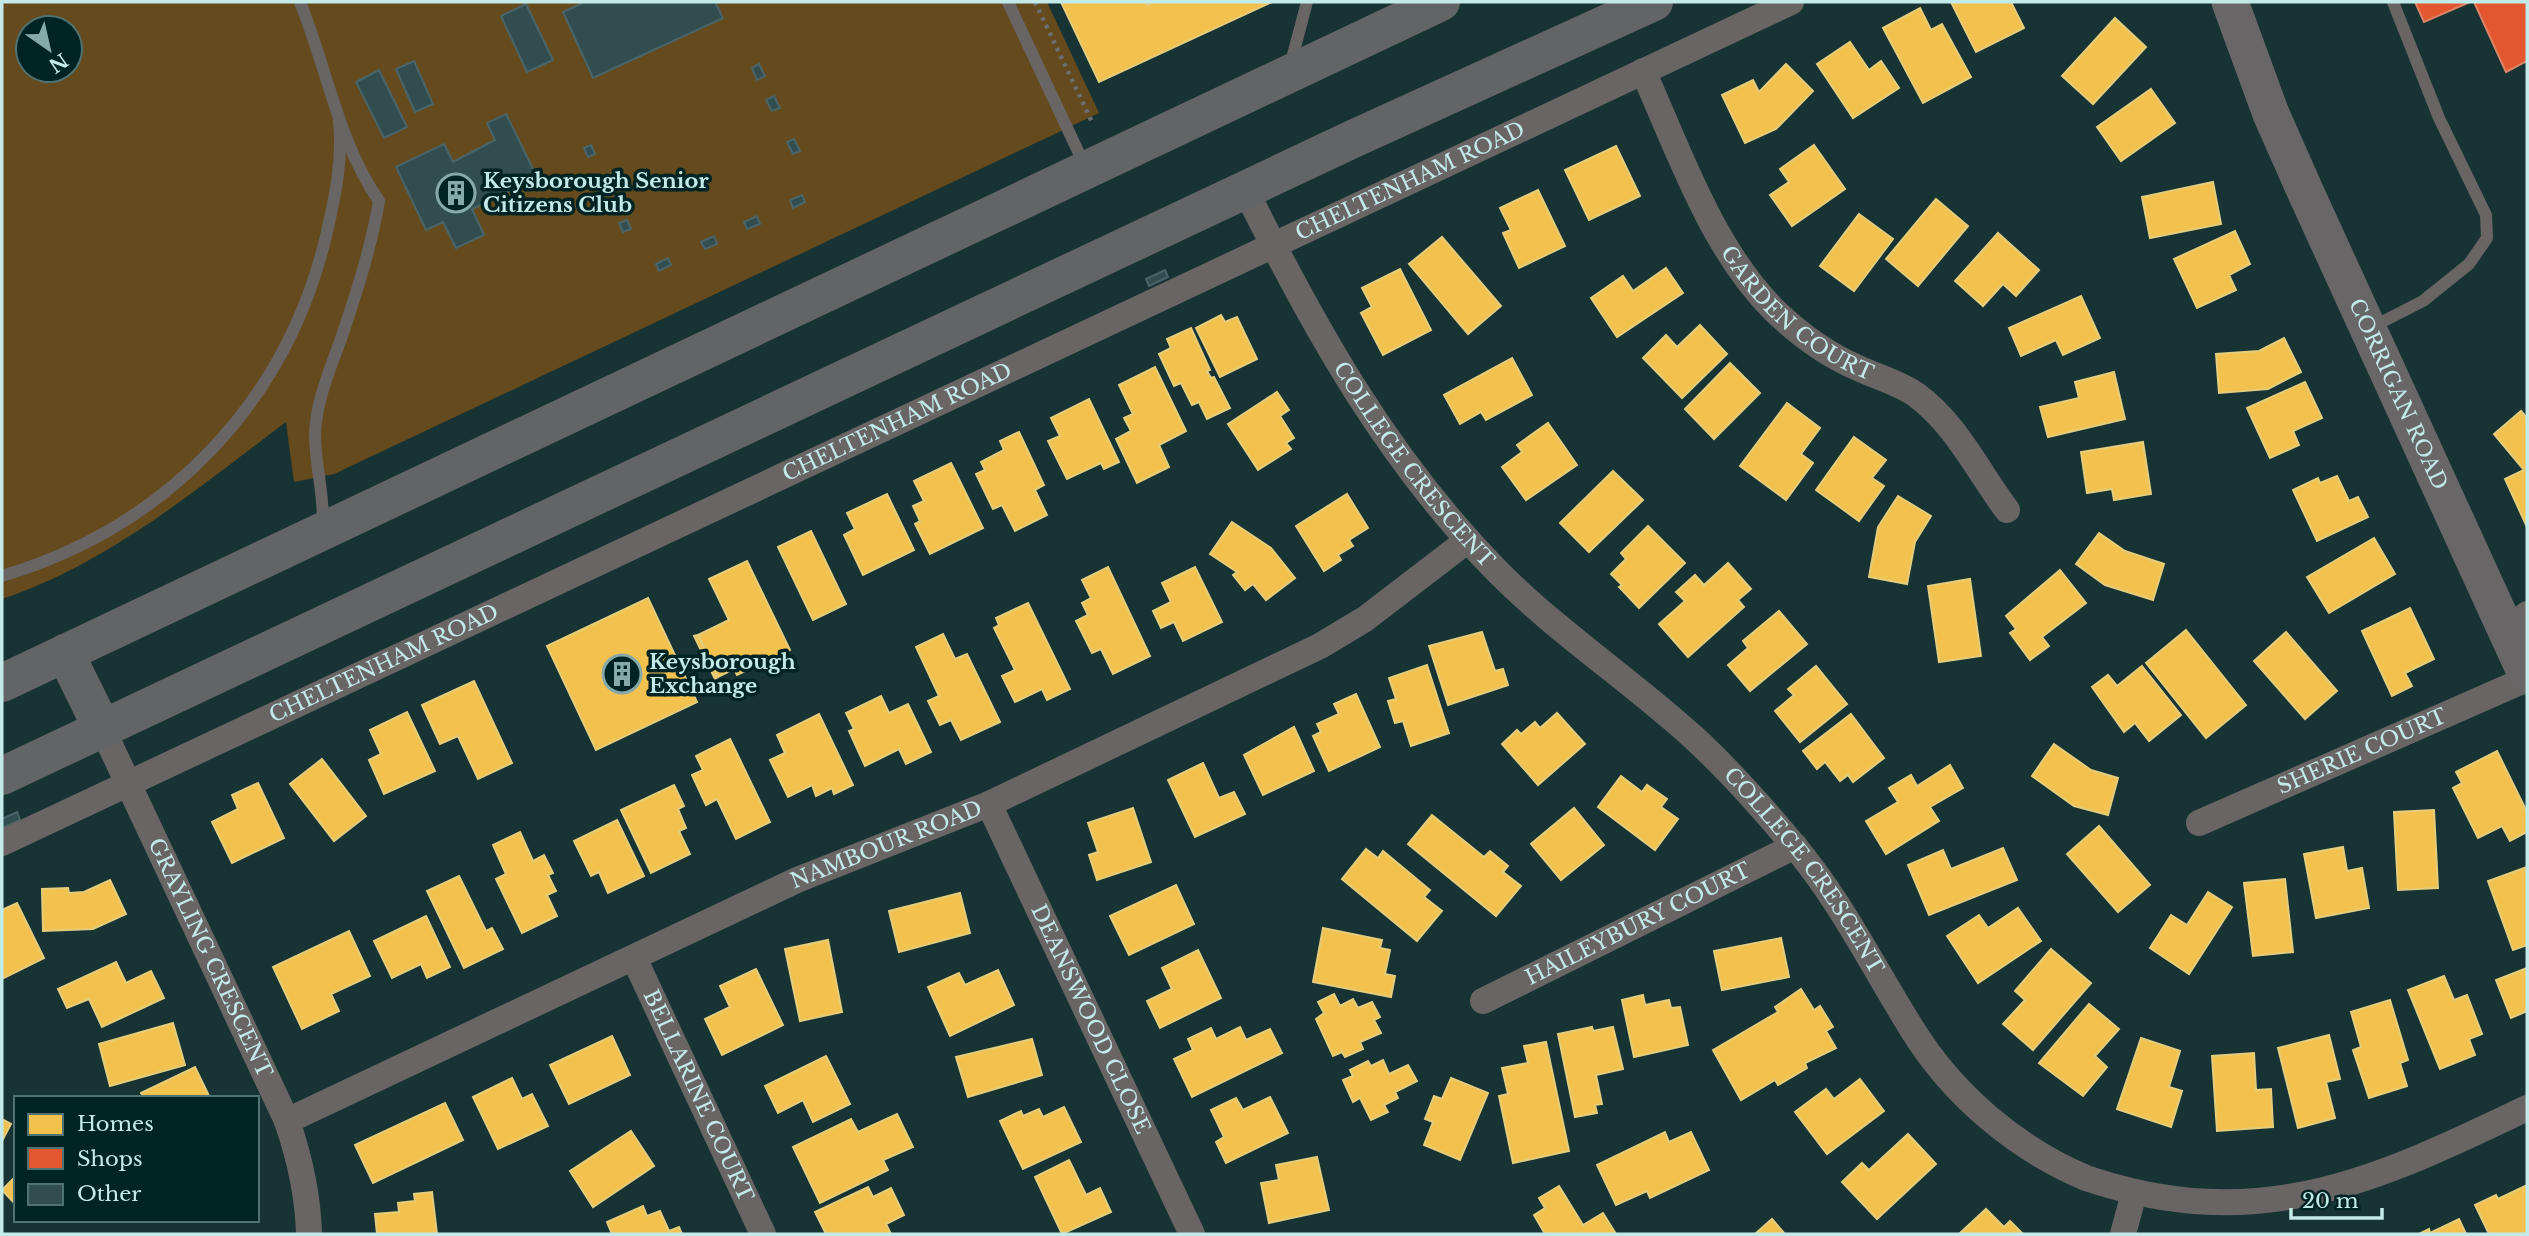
<svg xmlns="http://www.w3.org/2000/svg" width="2529" height="1236" font-family="'Libre Baskerville',serif">
<style>
.green{fill:#644a1d;fill-rule:evenodd}
.homes{fill:#f2c14e;stroke:#e4cd7c;stroke-width:2}
.shops{fill:#e4572e;stroke:#da8366;stroke-width:2}
.building{fill:#324d50;stroke:#4a6569;stroke-width:2}
.lines{fill:none;stroke-linecap:round;stroke-linejoin:round}
.path{stroke:#6c6d6e;stroke-width:4.5;stroke-dasharray:3.5 5;stroke-linecap:butt}
.service{stroke:#696565;stroke-width:12}
.minor{stroke:#696565;stroke-width:26}
.secondary{stroke:#686667;stroke-width:37}
.primary{stroke:#636465;stroke-width:38}
.labels{text-anchor:middle;stroke-width:7;stroke-linejoin:round;paint-order:stroke}
.poi-label{font-size:21px;font-weight:bold;fill:#c2eae9;stroke:#002323;text-anchor:start}
.street-label{font-size:21px;fill:#c2eae9;stroke:#002323}
</style>
<rect width="100%" height="100%" fill="#183333"/>
<path class="green" d="M2,2H1047L1099,113L334,474L294,482L286,422C200,487 106,565 2,599ZM28,28H70V70H28Z"/>
<g class="homes">
<polygon points="1061,2 1146,2 1147,5 1153,2 1272,2 1099,82"/>
<polygon points="1951,2 2011,2 2024,28 1976,52"/>
<polygon points="1920,8 1931,30 1942,24 1971,77 1923,103 1883,28"/>
<polygon points="2115,18 2146,47 2093,104 2062,76"/>
<polygon points="1850,42 1869,70 1881,61 1899,88 1853,118 1817,64"/>
<polygon points="1786,64 1813,91 1776,129 1745,143 1722,95 1753,80 1759,92"/>
<polygon points="2151,89 2175,123 2121,161 2097,127"/>
<polygon points="1814,145 1845,189 1792,226 1770,195 1789,182 1780,169"/>
<polygon points="1616,146 1640,196 1589,220 1565,170"/>
<polygon points="2213,182 2221,224 2150,238 2142,197"/>
<polygon points="1538,190 1565,246 1519,268 1503,233 1511,230 1500,208"/>
<polygon points="1936,199 1968,226 1918,286 1886,259"/>
<polygon points="1859,214 1893,239 1854,291 1820,266"/>
<polygon points="2235,231 2250,264 2229,275 2236,290 2197,308 2174,259"/>
<polygon points="1998,233 2039,270 2016,296 2003,284 1983,306 1955,281"/>
<polygon points="1442,237 1501,306 1468,334 1409,264"/>
<polygon points="1666,268 1683,293 1617,337 1591,298 1623,276 1633,291"/>
<polygon points="1400,269 1431,330 1383,355 1361,313 1372,307 1362,288"/>
<polygon points="2081,296 2100,338 2063,355 2056,340 2021,356 2009,328"/>
<polygon points="1221,315 1225,322 1237,317 1257,359 1220,377 1196,328"/>
<polygon points="1700,325 1727,354 1682,398 1643,358 1666,335 1677,347"/>
<polygon points="1191,328 1210,370 1207,371 1211,378 1214,377 1230,408 1207,419 1199,402 1192,405 1181,383 1174,386 1159,354 1171,348 1167,339"/>
<polygon points="2284,338 2301,372 2268,389 2219,393 2216,354 2259,351"/>
<polygon points="1512,358 1532,395 1486,420 1481,412 1460,424 1444,395"/>
<polygon points="1730,363 1760,393 1714,439 1685,409"/>
<polygon points="1155,367 1186,431 1159,445 1169,467 1137,483 1116,439 1131,431 1124,418 1133,414 1119,385"/>
<polygon points="2114,372 2125,419 2048,437 2040,407 2079,398 2075,382"/>
<polygon points="2305,382 2322,418 2293,431 2299,445 2270,458 2247,408"/>
<polygon points="1277,392 1289,410 1280,416 1294,438 1286,443 1291,449 1258,470 1228,424"/>
<polygon points="1089,399 1119,462 1104,469 1101,463 1067,479 1048,441 1060,436 1051,418"/>
<polygon points="1787,403 1820,428 1801,454 1813,463 1786,500 1740,466"/>
<polygon points="2521,411 2527,418 2527,527 2505,479 2524,470 2494,434"/>
<polygon points="1548,423 1577,465 1526,500 1502,467 1522,452 1517,445"/>
<polygon points="1019,432 1044,485 1035,490 1047,515 1015,531 1002,505 993,509 976,474 985,470 981,462 1004,450 1000,441"/>
<polygon points="1854,437 1886,460 1872,478 1884,486 1859,521 1816,490"/>
<polygon points="2143,442 2151,494 2114,500 2112,489 2087,493 2081,452"/>
<polygon points="951,463 983,528 930,554 915,524 920,521 913,506 924,501 914,481"/>
<polygon points="1613,471 1643,500 1589,552 1560,523"/>
<polygon points="2337,476 2349,501 2358,497 2368,517 2317,541 2293,490 2318,478 2320,483"/>
<polygon points="887,494 914,550 863,575 844,535 855,529 847,513"/>
<polygon points="1347,494 1368,528 1349,540 1353,546 1338,555 1341,560 1324,571 1296,526"/>
<polygon points="1898,496 1931,516 1915,542 1907,584 1869,577 1878,527"/>
<polygon points="1232,522 1271,548 1295,578 1266,600 1253,584 1245,590 1233,575 1237,572 1210,554"/>
<polygon points="1648,526 1685,563 1639,608 1619,587 1622,585 1611,574 1626,559 1621,553"/>
<polygon points="811,531 846,604 813,620 778,547"/>
<polygon points="2099,533 2125,551 2164,564 2153,600 2105,585 2076,564"/>
<polygon points="2374,538 2395,574 2329,613 2307,577"/>
<polygon points="747,561 790,650 737,675 734,669 718,677 698,635 729,620 709,579"/>
<polygon points="1728,563 1751,589 1738,600 1744,607 1688,657 1659,624 1685,601 1676,592 1695,575 1704,585"/>
<polygon points="1108,567 1150,656 1113,674 1101,649 1092,653 1076,621 1088,615 1082,603 1091,598 1082,580"/>
<polygon points="1195,567 1222,622 1183,641 1174,622 1161,628 1153,611 1171,602 1162,583"/>
<polygon points="2060,570 2086,603 2042,637 2049,646 2030,660 2010,633 2016,629 2006,616"/>
<polygon points="1970,579 1981,656 1939,662 1928,586"/>
<polygon points="648,598 697,702 596,750 547,646"/>
<polygon points="1028,603 1070,689 1047,700 1042,689 1015,702 1002,676 1015,670 994,628 999,625 996,618"/>
<polygon points="2410,608 2434,659 2405,673 2412,686 2392,696 2362,631"/>
<polygon points="1779,611 1807,644 1750,691 1728,665 1748,648 1743,641"/>
<polygon points="2186,630 2246,705 2206,738 2146,663"/>
<polygon points="1482,632 1495,671 1503,669 1508,685 1448,705 1429,646"/>
<polygon points="2286,632 2337,691 2305,719 2254,661"/>
<polygon points="943,634 955,659 967,654 1000,722 961,740 951,720 940,725 928,701 939,696 916,647"/>
<polygon points="698,635 718,677 715,679 694,636"/>
<polygon points="1427,665 1449,733 1411,746 1403,721 1395,723 1388,701 1396,699 1389,678"/>
<polygon points="1816,666 1847,704 1800,742 1775,711 1794,695 1788,689"/>
<polygon points="2142,666 2181,715 2149,741 2135,723 2124,732 2092,687 2108,675 2117,686"/>
<polygon points="474,681 512,763 478,779 458,736 440,744 422,705"/>
<polygon points="1356,694 1380,747 1329,771 1313,736 1321,732 1317,724 1339,714 1334,704"/>
<polygon points="881,696 889,713 908,704 931,752 906,764 899,749 865,766 849,731 854,729 846,713"/>
<polygon points="407,712 435,771 384,794 369,760 381,754 370,730"/>
<polygon points="1557,713 1585,744 1538,785 1502,744 1517,730 1521,734 1535,722 1540,728"/>
<polygon points="819,714 853,785 834,794 832,788 816,796 812,785 788,797 770,760 785,753 777,735"/>
<polygon points="1851,714 1884,758 1853,782 1848,775 1840,781 1825,762 1817,769 1803,751"/>
<polygon points="1294,727 1314,771 1263,795 1244,755"/>
<polygon points="730,739 770,822 736,839 717,799 706,805 692,775 703,770 696,756"/>
<polygon points="2054,744 2091,770 2118,778 2108,815 2074,806 2032,776"/>
<polygon points="2497,751 2527,812 2527,832 2510,841 2502,826 2478,838 2453,788 2462,783 2456,772"/>
<polygon points="322,759 366,816 334,841 290,784"/>
<polygon points="1203,763 1219,798 1234,792 1245,814 1195,837 1168,780"/>
<polygon points="1950,765 1963,788 1930,807 1939,821 1886,854 1866,821 1898,802 1889,788 1911,775 1917,786"/>
<polygon points="1621,776 1642,792 1647,785 1667,799 1661,807 1678,819 1655,850 1598,807"/>
<polygon points="258,783 284,838 232,863 212,822 238,809 232,795"/>
<polygon points="674,785 684,806 678,809 686,828 679,831 690,854 651,873 621,810"/>
<polygon points="1133,808 1151,862 1097,880 1089,855 1098,852 1088,823"/>
<polygon points="1574,808 1604,845 1561,880 1531,844"/>
<polygon points="2434,810 2438,888 2398,890 2394,812"/>
<polygon points="1432,815 1484,857 1490,851 1508,866 1503,872 1521,886 1496,916 1408,844"/>
<polygon points="617,820 644,876 608,893 599,872 591,876 574,841"/>
<polygon points="2099,826 2150,885 2118,912 2067,854"/>
<polygon points="520,832 533,861 544,855 553,873 548,875 556,891 547,895 557,916 522,933 496,879 506,874 493,845"/>
<polygon points="2343,847 2347,871 2362,868 2369,908 2316,918 2304,854"/>
<polygon points="2003,848 2017,880 1929,915 1908,865 1943,850 1951,869"/>
<polygon points="1366,849 1378,858 1383,851 1430,890 1424,897 1442,911 1417,941 1342,879"/>
<polygon points="2527,867 2527,945 2513,950 2488,881"/>
<polygon points="459,876 486,931 492,928 503,949 464,968 427,891"/>
<polygon points="2285,879 2293,952 2253,956 2244,883"/>
<polygon points="110,880 126,914 93,929 43,931 42,889 68,888 69,893 84,892"/>
<polygon points="1176,885 1194,924 1129,955 1110,916"/>
<polygon points="2208,892 2232,907 2189,974 2150,948 2171,915 2187,925"/>
<polygon points="960,893 970,933 899,952 889,911"/>
<polygon points="17,903 44,958 2,979 2,910"/>
<polygon points="2018,908 2041,941 1978,983 1947,936 1979,915 1988,928"/>
<polygon points="426,916 450,967 427,978 421,964 392,978 374,941"/>
<polygon points="1323,928 1382,940 1380,948 1390,950 1385,974 1395,976 1391,997 1313,982"/>
<polygon points="349,931 370,976 331,994 339,1011 302,1029 273,967"/>
<polygon points="1781,938 1789,977 1722,990 1714,951"/>
<polygon points="828,940 842,1012 800,1021 785,949"/>
<polygon points="2051,949 2091,983 2033,1050 2003,1024 2025,1000 2015,991"/>
<polygon points="1198,950 1221,998 1160,1028 1147,1001 1172,989 1162,968"/>
<polygon points="116,962 126,983 151,971 164,998 102,1027 89,999 67,1008 58,989"/>
<polygon points="2527,968 2527,1011 2511,1018 2496,980"/>
<polygon points="756,969 783,1025 722,1055 705,1019 730,1007 720,986"/>
<polygon points="998,970 1014,1005 950,1036 928,987 959,973 965,985"/>
<polygon points="2444,976 2454,1000 2467,995 2482,1034 2469,1039 2475,1055 2440,1069 2408,990"/>
<polygon points="1801,989 1814,1010 1820,1006 1833,1027 1826,1031 1836,1048 1805,1063 1807,1068 1778,1085 1775,1080 1741,1100 1713,1050 1778,1012 1775,1007"/>
<polygon points="1334,994 1340,1006 1353,999 1358,1008 1372,1002 1380,1017 1374,1020 1381,1033 1360,1042 1363,1049 1345,1057 1342,1052 1333,1056 1316,1019 1324,1013 1318,1002"/>
<polygon points="1643,995 1645,1005 1669,1000 1671,1008 1680,1007 1688,1045 1634,1057 1622,1000"/>
<polygon points="2390,1000 2408,1060 2400,1063 2407,1086 2369,1098 2353,1050 2361,1047 2351,1012"/>
<polygon points="2089,1004 2119,1029 2095,1056 2107,1067 2083,1096 2039,1063"/>
<polygon points="173,1023 185,1065 110,1086 99,1044"/>
<polygon points="1240,1027 1246,1040 1270,1029 1282,1053 1192,1097 1174,1059 1193,1050 1188,1039 1211,1028 1216,1039"/>
<polygon points="1592,1027 1593,1031 1613,1027 1623,1069 1596,1075 1602,1104 1595,1105 1597,1113 1575,1117 1558,1034"/>
<polygon points="2329,1035 2340,1079 2326,1082 2335,1118 2298,1128 2278,1048"/>
<polygon points="612,1036 630,1075 569,1104 550,1065"/>
<polygon points="2141,1038 2180,1051 2169,1087 2182,1091 2171,1127 2117,1109"/>
<polygon points="1032,1039 1042,1075 968,1097 956,1057"/>
<polygon points="1546,1042 1569,1151 1513,1163 1499,1096 1508,1094 1502,1068 1528,1063 1524,1046"/>
<polygon points="2254,1053 2256,1090 2271,1089 2273,1127 2217,1131 2212,1056"/>
<polygon points="826,1056 850,1104 813,1122 803,1100 778,1113 765,1086"/>
<polygon points="1383,1060 1389,1074 1408,1065 1417,1081 1395,1092 1398,1098 1384,1105 1388,1112 1371,1120 1360,1098 1353,1102 1343,1080 1353,1076 1350,1070 1368,1061 1371,1066"/>
<polygon points="195,1067 210,1098 144,1098 141,1093"/>
<polygon points="512,1078 522,1099 532,1094 548,1126 498,1149 473,1097"/>
<polygon points="1451,1078 1488,1093 1460,1160 1424,1145 1433,1122 1425,1119 1434,1096 1442,1099"/>
<polygon points="1860,1079 1884,1111 1827,1154 1795,1112 1826,1089 1834,1099"/>
<polygon points="1270,1097 1288,1133 1226,1163 1216,1142 1224,1137 1211,1110 1236,1098 1243,1110"/>
<polygon points="445,1103 463,1140 373,1183 355,1145"/>
<polygon points="1064,1107 1081,1142 1023,1169 1000,1121 1021,1111 1023,1116 1039,1109 1043,1117"/>
<polygon points="897,1114 913,1147 883,1160 888,1170 820,1203 793,1147 851,1119 858,1132"/>
<polygon points="2,1119 11,1124 2,1141"/>
<polygon points="631,1131 654,1166 593,1207 570,1171"/>
<polygon points="1665,1132 1669,1142 1691,1132 1709,1170 1650,1198 1647,1191 1616,1205 1597,1165"/>
<polygon points="1908,1134 1936,1164 1877,1219 1842,1182 1862,1163 1869,1170"/>
<polygon points="1317,1157 1329,1210 1269,1223 1261,1183 1279,1180 1276,1165"/>
<polygon points="1069,1160 1086,1195 1100,1188 1111,1212 1062,1234 1035,1177"/>
<polygon points="16,1176 16,1205 2,1190"/>
<polygon points="2527,1185 2527,1234 2489,1234 2475,1205 2496,1195 2498,1199"/>
<polygon points="1559,1186 1583,1225 1603,1213 1616,1234 1545,1234 1534,1215 1545,1208 1539,1198"/>
<polygon points="868,1187 873,1197 891,1188 904,1215 886,1224 891,1234 826,1234 815,1212"/>
<polygon points="432,1192 437,1234 377,1234 375,1214 399,1212 398,1203 415,1201 414,1194"/>
<polygon points="643,1206 647,1216 660,1211 669,1231 679,1227 682,1234 612,1234 607,1222"/>
<polygon points="1986,1209 2004,1227 2010,1221 2023,1234 1959,1234"/>
<polygon points="1772,1219 1785,1234 1755,1234"/>
<polygon points="2459,1219 2466,1234 2419,1234 2429,1229 2430,1233"/>
</g>
<g class="shops">
<polygon points="2415,2 2470,2 2424,22"/>
<polygon points="2474,2 2527,2 2527,61 2506,72"/>
</g>
<g class="building">
<polygon points="585,2 715,2 723,18 593,78 563,12"/>
<polygon points="526,4 553,60 527,72 501,16"/>
<polygon points="414,61 433,104 415,112 396,69"/>
<polygon points="759,64 765,76 757,80 752,68"/>
<polygon points="379,70 407,127 384,138 356,82"/>
<polygon points="774,96 780,108 772,111 766,100"/>
<polygon points="506,114 537,177 472,209 484,235 456,248 443,222 426,230 396,167 444,144 453,162 495,140 487,123"/>
<polygon points="794,139 800,151 793,154 787,142"/>
<polygon points="591,145 595,154 588,157 584,148"/>
<polygon points="609,182 613,191 606,195 601,185"/>
<polygon points="802,195 805,202 793,208 790,200"/>
<polygon points="757,216 760,224 747,229 744,222"/>
<polygon points="627,220 631,229 623,232 619,223"/>
<polygon points="714,236 717,244 705,249 701,242"/>
<polygon points="668,258 671,265 659,271 656,264"/>
<polygon points="1165,270 1168,277 1149,286 1146,279"/>
<polygon points="17,812 20,820 2,828 2,819"/>
</g>
<g class="lines">
<polyline class="path" points="1035,2 1092,122"/>
<g class="service">
<path d="M300,2C327,68 338,142 379,201C371,248 357,291 342,336C331,367 316,401 315,434C315,464 324,494 323,525"/>
<polyline points="1008,2 1085,166"/>
<polyline points="1290,66 1307,2"/>
<polyline points="2370,328 2423,301 2469,264 2487,238 2486,215 2439,118 2393,2"/>
<path d="M2,576C166,527 286,404 326,236C335,197 343,161 339,121"/>
</g>
<g class="minor">
<path id="s1" d="M1643,71C1679,151 1712,249 1775,311C1799,334 1828,355 1858,368C1877,377 1897,382 1915,394C1955,422 1979,473 2007,510"/>
<path id="s2" d="M1246,191C1314,328 1387,459 1496,570C1556,631 1629,679 1693,737C1729,770 1760,805 1791,842C1840,899 1872,965 1912,1029C1952,1094 2015,1148 2086,1178C2258,1236 2375,1181 2527,1108"/>
<polyline points="2506,631 2527,614"/>
<path id="s3" d="M102,728L287,1121C300,1159 308,1194 309,1234"/>
<path id="s4" d="M989,804L1192,1234"/>
<path id="s5" d="M2199,823L2527,679"/>
<path id="s6" d="M2,843L1791,2"/>
<path id="s7" d="M634,958L763,1234"/>
<path id="s8" d="M1483,1001L1795,846"/>
<path id="s9" d="M287,1121L797,880L989,804L1320,646L1365,619L1468,540"/>
<polyline points="2123,1234 2134,1193"/>
</g>
<path class="secondary" id="s10" d="M2230,2L2271,114L2306,193L2527,676"/>
<g class="primary">
<polyline points="65,653 102,728"/>
<polyline points="2,683 1441,2"/>
<polyline points="2,776 1355,138 1654,2"/>
</g>
</g>
<defs>
<symbol id="building-ring" viewBox="-11 -11 22 22"><circle r="9.5" fill="#002323" stroke="#86aaa9" stroke-width="1.5"/><path d="M-4-6H4V6H1V3H-1V6H-4ZM-2.5-4.3h1.7v1.8h-1.7ZM.8-4.3h1.7v1.8H.8ZM-2.5-1h1.7V.8h-1.7ZM.8-1h1.7V.8H.8Z" fill="#86aaa9"/></symbol>
</defs>
<g fill-rule="evenodd">
<use href="#building-ring" x="434" y="171" width="44" height="44"/>
<use href="#building-ring" x="600" y="652" width="44" height="44"/>
</g>
<g class="labels">
<g class="poi-label">
<text x="483" y="188">Keysborough Senior<tspan x="483" dy="24">Citizens Club</tspan></text>
<text x="649" y="669">Keysborough<tspan x="649" dy="24">Exchange</tspan></text>
</g>
<g class="street-label">
<text dy="7" stroke="none"><textPath href="#s6" startOffset="1556">CHELTENHAM ROAD</textPath></text>
<text dy="7" stroke="none"><textPath href="#s1" startOffset="294">GARDEN COURT</textPath></text>
<text dy="7" stroke="none"><textPath href="#s10" startOffset="427">CORRIGAN ROAD</textPath></text>
<text dy="7" stroke="none"><textPath href="#s6" startOffset="989">CHELTENHAM ROAD</textPath></text>
<text dy="7" stroke="none"><textPath href="#s2" startOffset="322">COLLEGE CRESCENT</textPath></text>
<text dy="7" stroke="none"><textPath href="#s6" startOffset="422">CHELTENHAM ROAD</textPath></text>
<text dy="7" stroke="none"><textPath href="#s5" startOffset="178">SHERIE COURT</textPath></text>
<text dy="7" stroke="none"><textPath href="#s9" startOffset="660">NAMBOUR ROAD</textPath></text>
<text dy="7" stroke="none"><textPath href="#s2" startOffset="889">COLLEGE CRESCENT</textPath></text>
<text dy="7" stroke="none"><textPath href="#s8" startOffset="173">HAILEYBURY COURT</textPath></text>
<text dy="7" stroke="none"><textPath href="#s3" startOffset="254">GRAYLING CRESCENT</textPath></text>
<text dy="7" stroke="none"><textPath href="#s4" startOffset="238">DEANSWOOD CLOSE</textPath></text>
<text dy="7" stroke="none"><textPath href="#s7" startOffset="152">BELLARINE COURT</textPath></text>
</g>
</g>
<rect width="2529" height="1236" fill="none" stroke="#c2eae9" stroke-width="7"/>
<rect x="14" y="1096" width="245" height="126" fill="#002323" stroke="#4e7372" stroke-width="2"/>
<rect x="28" y="1114" width="35" height="21" fill="#f2c14e" stroke="#4e7372" stroke-width="2"/>
<text x="77" y="1131" font-size="21" fill="#c2eae9">Homes</text>
<rect x="28" y="1148" width="35" height="21" fill="#e4572e" stroke="#4e7372" stroke-width="2"/>
<text x="77" y="1166" font-size="21" fill="#c2eae9">Shops</text>
<rect x="28" y="1184" width="35" height="21" fill="#324d50" stroke="#4e7372" stroke-width="2"/>
<text x="77" y="1201" font-size="21" fill="#c2eae9">Other</text>
<g transform="translate(49 49) rotate(146)"><circle r="33" fill="#002323" stroke="#4e7372" stroke-width="2"/>
<path d="M0-5L12 26L0 18L-12 26Z" fill="#86aaa9"/>
<text y="-10" font-size="19" font-weight="bold" text-anchor="middle" fill="#c2eae9">N</text>
</g>
<path d="M2291 1208v10h91v-10" fill="none" stroke="#c2eae9" stroke-width="3.5"/>
<text x="2302" y="1208" font-size="21" fill="#c2eae9" stroke="#002323" stroke-width="5" paint-order="stroke">20 m</text>
</svg>
